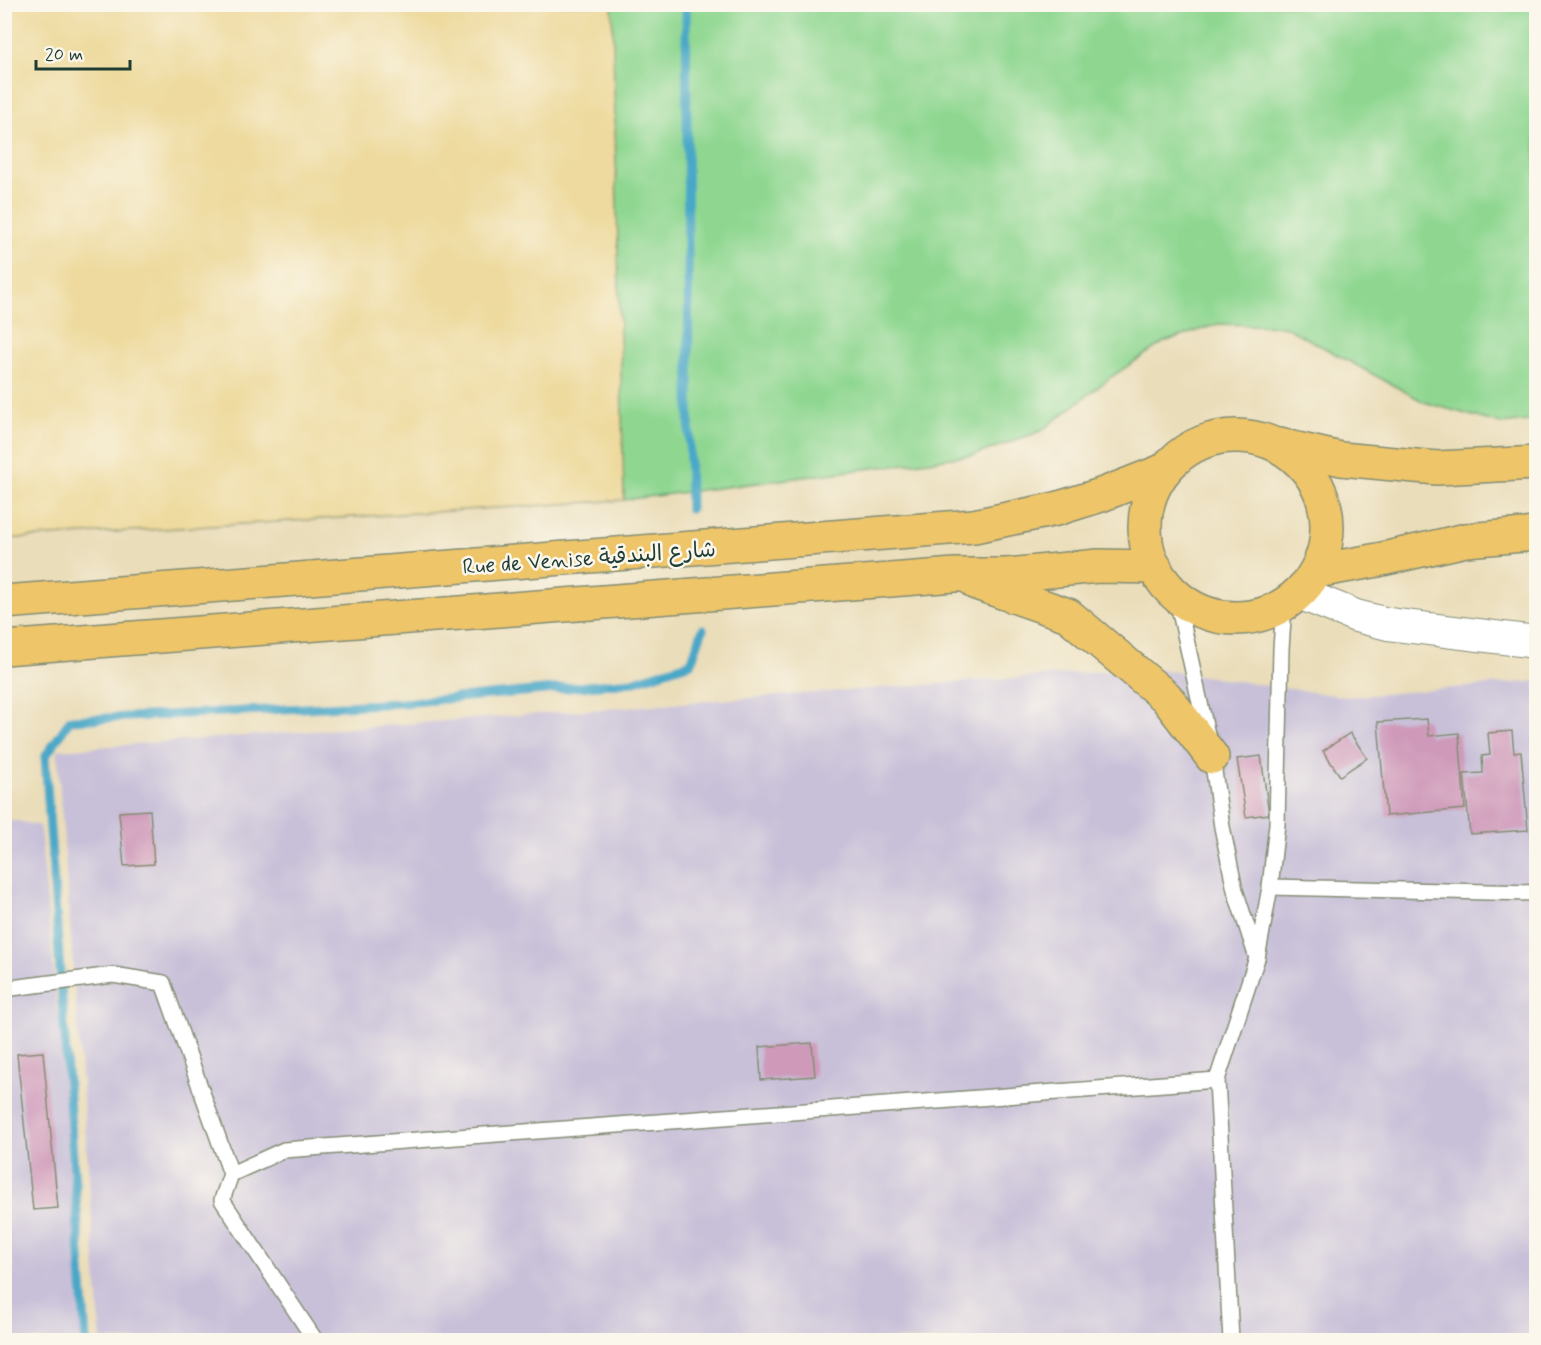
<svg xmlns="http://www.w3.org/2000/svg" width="1541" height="1345" font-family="Mynerve,'Playpen Sans Arabic',sans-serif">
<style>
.industrial{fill:#c8c0d8}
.green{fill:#8fd791;stroke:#578a62;stroke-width:1.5}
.sand{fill:#eeda9e;stroke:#868c69;stroke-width:1.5}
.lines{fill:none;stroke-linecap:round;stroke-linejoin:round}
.stream{stroke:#49a7c7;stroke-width:9}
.building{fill:#cf9aba}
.lane-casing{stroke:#848d76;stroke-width:18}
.street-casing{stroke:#848d76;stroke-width:34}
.primary-casing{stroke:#848d76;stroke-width:36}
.lane{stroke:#fff;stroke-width:15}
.street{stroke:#fff;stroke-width:32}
.primary{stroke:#eec569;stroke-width:33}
.labels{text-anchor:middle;stroke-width:5;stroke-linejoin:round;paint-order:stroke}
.street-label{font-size:22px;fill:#1f3d34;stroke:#fbf7ec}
</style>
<rect width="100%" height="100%" fill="#fbf7ec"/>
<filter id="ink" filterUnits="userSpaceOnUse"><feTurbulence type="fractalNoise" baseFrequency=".0167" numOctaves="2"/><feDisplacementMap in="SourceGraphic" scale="12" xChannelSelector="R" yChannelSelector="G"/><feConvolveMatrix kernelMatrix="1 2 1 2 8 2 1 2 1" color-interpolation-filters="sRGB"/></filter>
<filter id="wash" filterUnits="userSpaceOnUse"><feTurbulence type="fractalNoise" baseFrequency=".008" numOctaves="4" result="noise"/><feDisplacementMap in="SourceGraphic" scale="24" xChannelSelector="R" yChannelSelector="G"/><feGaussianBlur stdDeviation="1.35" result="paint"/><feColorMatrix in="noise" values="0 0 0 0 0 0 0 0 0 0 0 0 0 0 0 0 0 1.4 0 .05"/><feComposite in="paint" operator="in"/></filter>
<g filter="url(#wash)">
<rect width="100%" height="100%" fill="#eaddb9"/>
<g class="industrial">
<polygon points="1148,668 1347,697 1536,681 1536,1340 101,1340 57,750"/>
<polygon points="18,821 40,826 88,1340 5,1340 4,822"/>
</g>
<polygon class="green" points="612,5 1536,5 1536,420 1501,424 1424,402 1284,326 1218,324 1164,342 1111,377 1041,431 975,455 624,500"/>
<polygon class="sand" points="5,4 612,5 624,500 5,539"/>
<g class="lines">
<g class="stream">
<polyline points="686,4 690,509"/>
<polyline points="86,1340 45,757 70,720 402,703 632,682 691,663 703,629"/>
</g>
</g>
<g id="blocks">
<g class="building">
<polygon points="1427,719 1429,736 1459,733 1465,809 1386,816 1378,722"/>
<polygon points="1512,731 1514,753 1521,752 1528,830 1470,834 1464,774 1483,773 1482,756 1490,755 1488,733"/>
<polygon points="1350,733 1367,758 1340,776 1323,751"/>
<polygon points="1261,756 1269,814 1246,817 1237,759"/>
<polygon points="150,810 154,864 124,866 119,812"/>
<polygon points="812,1043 815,1076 761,1080 759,1047"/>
<polygon points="43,1052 58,1208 33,1210 17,1054"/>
</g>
</g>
</g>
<g filter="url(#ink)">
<use href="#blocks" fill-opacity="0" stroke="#848d76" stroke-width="1.5"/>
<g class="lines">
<defs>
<g id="lane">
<polyline points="1176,594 1212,757 1222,827 1235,890 1257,958 1270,887 1277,824 1281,649 1284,605"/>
<polyline points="1270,887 1536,893"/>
<polyline points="4,989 113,975 163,983 231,1174 222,1200 315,1340"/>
<polyline points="231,1174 284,1150 1217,1080"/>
<polyline points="1231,1340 1217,1080 1257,958"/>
</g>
<polyline id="street" points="1299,593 1356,616 1388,624 1536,642"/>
<g id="primary">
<circle cx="1236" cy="527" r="91"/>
<polyline points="1280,445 1341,459 1437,468 1536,463"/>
<polyline points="1317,571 1378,560 1466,540 1536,534"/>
<polyline points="976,583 1068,615 1166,697 1212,757"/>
<polyline points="4,602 974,526 1056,509 1101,495 1165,470"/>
<polyline points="4,648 955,575 1008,575 1098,566 1155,567"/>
</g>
</defs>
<use href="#lane" class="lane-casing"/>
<use href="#street" class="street-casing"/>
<use href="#primary" class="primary-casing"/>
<use href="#lane" class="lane"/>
<use href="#street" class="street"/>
<use href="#primary" class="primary"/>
</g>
</g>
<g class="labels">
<g class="street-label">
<text transform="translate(589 557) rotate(-4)" y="8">Rue de Venise شارع البندقية</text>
</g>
</g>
<rect width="1541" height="1345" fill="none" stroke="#fbf7ec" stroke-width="24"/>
<path d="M36 60v9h94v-9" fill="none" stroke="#1f3d34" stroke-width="3"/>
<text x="45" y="60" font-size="18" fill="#1f3d34" stroke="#fbf7ec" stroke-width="4.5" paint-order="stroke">20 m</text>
</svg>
